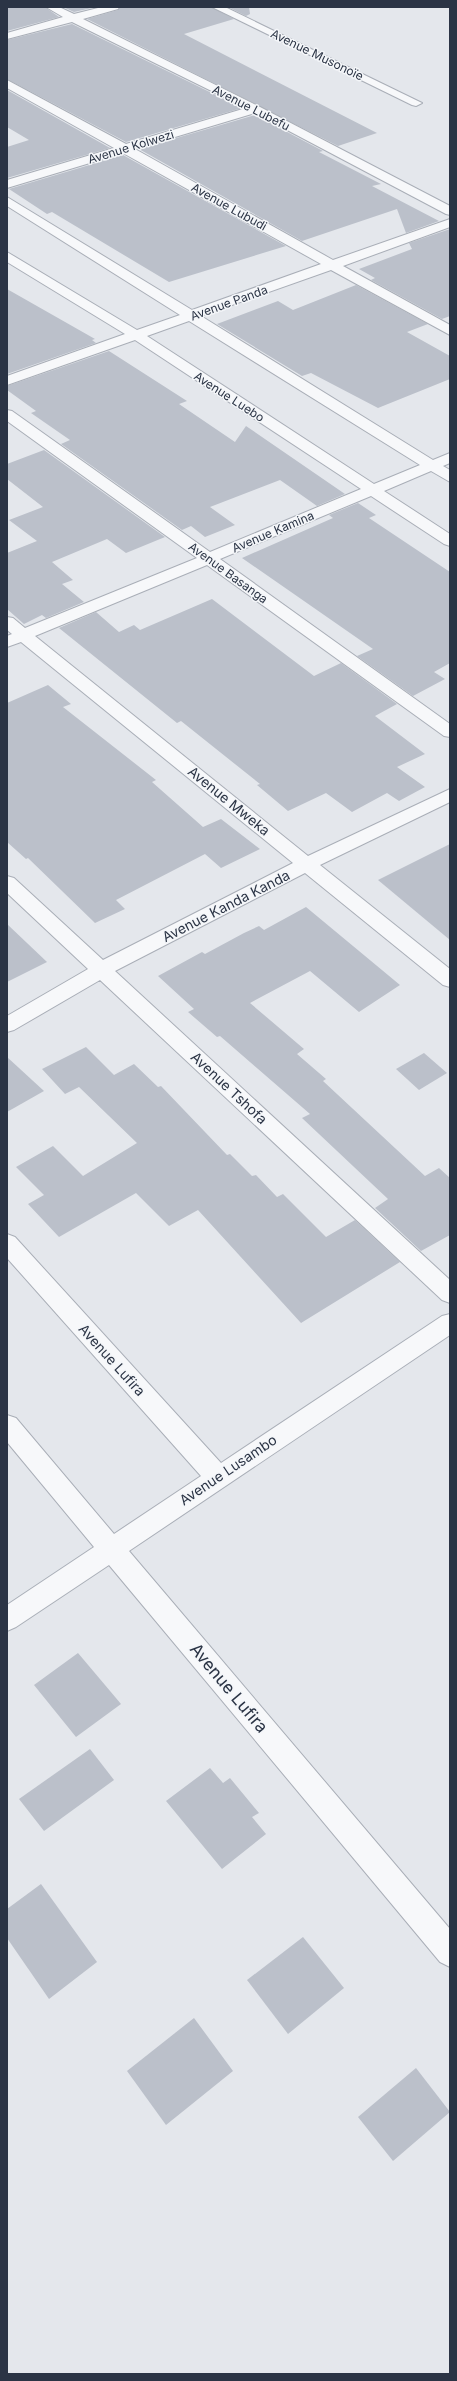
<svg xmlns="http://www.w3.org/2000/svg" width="457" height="2381" font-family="Inter,sans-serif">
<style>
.building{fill:#bbc0ca}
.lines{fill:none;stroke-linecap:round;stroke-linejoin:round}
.minor-casing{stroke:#a9aeb7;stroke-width:2}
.minor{fill:#f7f8fa;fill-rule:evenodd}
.labels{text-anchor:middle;stroke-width:3;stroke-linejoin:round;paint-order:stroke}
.far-street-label{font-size:12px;fill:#2b3445;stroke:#f4f6f9}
.street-label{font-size:14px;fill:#2b3445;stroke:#f4f6f9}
.near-street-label{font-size:17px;fill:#2b3445;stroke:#f4f6f9}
</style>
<rect width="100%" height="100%" fill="#e4e7ec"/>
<g class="building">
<polygon points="7,7 45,7 59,17 7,31"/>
<polygon points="63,7 96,7 74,12"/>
<polygon points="120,7 211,7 234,19 184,34 377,133 338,146 87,19 118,10"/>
<polygon points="228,7 249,7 250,14 246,16"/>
<polygon points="72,24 242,108 126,142 7,79 7,40"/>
<polygon points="7,90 110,148 7,178 7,147 29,140 7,127"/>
<polygon points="255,115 323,151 319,152 381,184 372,186 439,221 406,233 397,209 302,241 139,149"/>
<polygon points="123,155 286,246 169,282 52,212 47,214 9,189"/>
<polygon points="450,229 450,316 442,319 371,280 375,278 359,269 412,249 409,243"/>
<polygon points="356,285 428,324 407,332 450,356 450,379 378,408 311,373 302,376 217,324 278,301 293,310"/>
<polygon points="7,289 95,339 92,340 96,343 7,374"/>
<polygon points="109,351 187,401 179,404 235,442 246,426 345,494 317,506 280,480 210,507 235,525 205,537 191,526 182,530 61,444 70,440 31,413 36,411 7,390 7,386"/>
<polygon points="44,450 165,537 126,553 107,539 52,562 73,580 62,584 84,602 46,618 42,615 24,624 7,609 7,553 37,541 9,520 43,507 7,479 7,464"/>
<polygon points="358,503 376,515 369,518 450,572 450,663 434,672 445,679 413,696 357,656 373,649 242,558 333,518 329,515"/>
<polygon points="212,599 314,676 341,663 397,704 375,716 425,754 397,767 425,787 399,801 387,793 352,812 326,793 288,811 257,785 260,784 181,721 177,723 59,628 96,612 119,632 134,625 140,630"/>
<polygon points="48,685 71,704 63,707 156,780 152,782 203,827 221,819 260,849 221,868 205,854 116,900 125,909 95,923 28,858 26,859 7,842 7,703"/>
<polygon points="450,844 450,940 378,880"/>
<polygon points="306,907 400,985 359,1012 310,971 250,1003 304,1049 297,1054 326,1079 323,1081 425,1176 439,1168 450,1178 450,1235 421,1251 375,1208 388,1199 302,1118 310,1114 220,1036 217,1037 188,1012 194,1009 158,976 202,952 205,954 244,933 259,926 264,930"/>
<polygon points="7,924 47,962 7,982"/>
<polygon points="86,1047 114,1075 134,1064 158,1087 161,1086 227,1155 230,1154 252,1176 256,1175 277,1197 283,1194 326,1237 355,1220 400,1262 301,1323 198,1210 169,1226 136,1193 59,1237 28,1204 44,1195 16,1167 53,1146 83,1176 137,1143 79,1087 65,1094 42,1069"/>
<polygon points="424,1053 447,1073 419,1090 396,1069"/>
<polygon points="7,1057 44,1091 7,1112"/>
<polygon points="78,1653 121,1704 76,1737 34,1685"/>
<polygon points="90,1749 114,1780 44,1831 19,1799"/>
<polygon points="210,1768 223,1783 230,1778 259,1813 252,1817 266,1834 222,1869 166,1801"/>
<polygon points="41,1884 97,1962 49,1999 7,1938 7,1909"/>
<polygon points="303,1937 344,1988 288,2034 247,1980"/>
<polygon points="194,2018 233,2071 166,2125 127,2071"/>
<polygon points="416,2068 450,2112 393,2161 358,2117"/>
</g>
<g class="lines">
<defs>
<g id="minor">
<path d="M46,7H59L74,14L102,7H119L118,9L83,19L260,107L450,206V215L446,214L255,113L135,149L333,260L450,219V227L343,266L450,325V335L331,270L201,316L433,460L450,453V463L443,466L450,470V482L431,471L384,491L450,534V546L444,544L371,496L220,559L450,724V737L444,736L207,565L35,636L308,856L450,789V802L320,865L450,969V987L443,985L305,873L115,971L450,1280V1303L442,1300L100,980L14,1030L7,1032V1016L88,969L7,893V876L14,878L103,960L293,863L21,642L7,647V636L12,634L7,630V617L13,618L25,628L197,558L7,421V410L12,411L210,552L361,489L135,340L7,385V376L125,334L7,262V252L137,330L180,315L7,206V197L192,310L321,264L123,153L7,188V180L114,148L7,88V80L126,144L246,108L72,22L7,39V33L63,17ZM189,321L420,465L374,484L147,336Z"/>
<polygon points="212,7 225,7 422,103 416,106 412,105"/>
<polygon points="7,1234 15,1237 221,1463 442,1316 450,1314 450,1335 129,1551 450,1929 450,1967 440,1962 109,1565 16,1627 7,1631 7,1605 94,1547 7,1442 7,1415 16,1418 114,1534 201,1476 7,1258"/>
</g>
</defs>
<use href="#minor" class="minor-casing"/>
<use href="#minor" class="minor"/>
</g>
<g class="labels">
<g class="far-street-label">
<text transform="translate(317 55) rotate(26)" y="4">Avenue Musonoïe</text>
<text transform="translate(251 108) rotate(27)" y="4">Avenue Lubefu</text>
<text transform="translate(131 147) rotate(-17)" y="4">Avenue Kolwezi</text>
<text transform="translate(229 207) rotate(29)" y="4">Avenue Lubudi</text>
<text transform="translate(229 303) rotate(-20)" y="4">Avenue Panda</text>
<text transform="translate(229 397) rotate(33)" y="4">Avenue Luebo</text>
<text transform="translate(273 532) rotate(-23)" y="4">Avenue Kamina</text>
<text transform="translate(228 573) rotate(36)" y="4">Avenue Basanga</text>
</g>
<g class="street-label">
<text transform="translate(229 801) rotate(39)" y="5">Avenue Mweka</text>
<text transform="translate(226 906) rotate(-27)" y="5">Avenue Kanda Kanda</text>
<text transform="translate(229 1088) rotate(43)" y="5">Avenue Tshofa</text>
<text transform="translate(112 1360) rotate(48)" y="5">Avenue Lufira</text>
<text transform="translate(228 1470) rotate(-34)" y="5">Avenue Lusambo</text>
</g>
<g class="near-street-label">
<text transform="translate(229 1688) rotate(50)" y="6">Avenue Lufira</text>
</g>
</g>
<rect width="457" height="2381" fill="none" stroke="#2b3445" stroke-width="16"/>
</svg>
